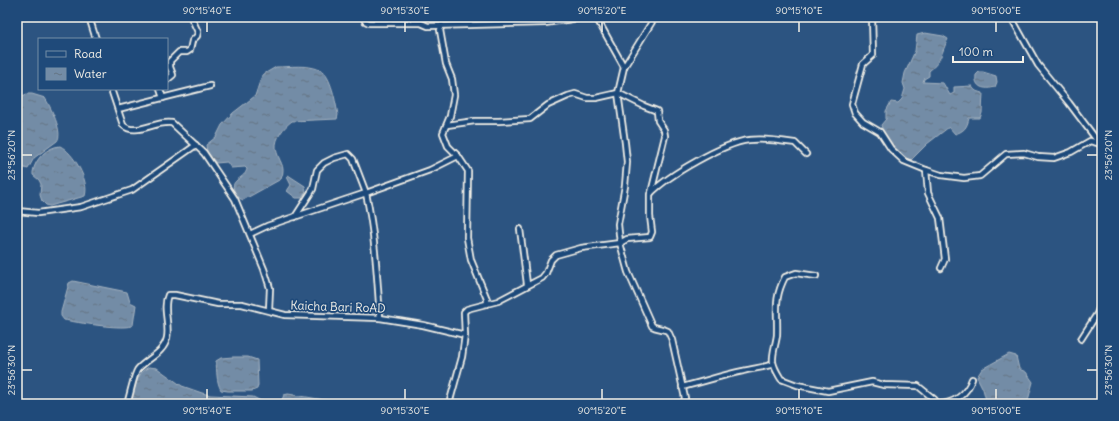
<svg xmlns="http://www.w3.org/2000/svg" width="1119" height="421" font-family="Delius,sans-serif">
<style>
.water{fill:url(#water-ripples);stroke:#a7b4c0}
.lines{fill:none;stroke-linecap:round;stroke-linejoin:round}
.street-casing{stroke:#f4f1e8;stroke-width:8}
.street{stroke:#1f4a7a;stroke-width:4.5}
.ticks{fill:none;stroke:#f4f1e8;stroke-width:1.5}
.labels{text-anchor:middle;stroke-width:3.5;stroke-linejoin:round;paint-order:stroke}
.street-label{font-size:12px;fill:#f4f1e8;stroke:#1f4a7a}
.neatline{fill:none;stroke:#f4f1e8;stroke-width:1.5}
.ticks-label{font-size:10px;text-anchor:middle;fill:#f4f1e8}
</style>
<defs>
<pattern id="water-ripples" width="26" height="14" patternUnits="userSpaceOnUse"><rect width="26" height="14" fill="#738ca6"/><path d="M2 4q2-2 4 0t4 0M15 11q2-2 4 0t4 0" fill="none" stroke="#647484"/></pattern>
</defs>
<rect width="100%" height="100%" fill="#2c5481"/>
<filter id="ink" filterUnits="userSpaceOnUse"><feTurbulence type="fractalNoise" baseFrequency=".025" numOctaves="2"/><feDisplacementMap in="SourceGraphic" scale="8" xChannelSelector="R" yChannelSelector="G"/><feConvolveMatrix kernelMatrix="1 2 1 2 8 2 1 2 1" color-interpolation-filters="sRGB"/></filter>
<g filter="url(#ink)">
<g class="water">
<path d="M925,33L943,36L948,39C941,53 942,61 929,71V76L924,79L923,82L943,83L950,95L954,93V87L972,86C974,91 978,92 983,93L982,113L980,118H969C967,128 964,131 955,134L949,127L927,144L911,160H908C895,152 885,140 881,125L886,119V111L891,102L898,103L902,99L905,89L903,83L905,73L915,51L917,35Z"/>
<path d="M276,67C290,67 307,64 320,70C331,74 336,104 338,115L337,119L292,121C284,127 275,138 276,148C278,162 287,165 281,179L243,200C238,198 236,195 234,190C230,179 245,179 247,169L245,167L231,168L227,162L216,163L207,152L206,145L216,137L222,125L233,113L255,96L261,78L264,74Z"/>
<path d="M979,72H983L996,76L997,82L995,87C985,90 974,88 976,75Z"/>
<path d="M27,94H32L45,98C50,106 64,133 57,141L34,158L28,169L21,167L17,163V100L22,96Z"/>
<path d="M60,146C73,152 90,181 85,196L50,206L46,205L42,201L40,195L41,184L39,180L33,175V172C35,159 47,147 60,146Z"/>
<polygon points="288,175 305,186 306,192 302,198 296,198 287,191 291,185 287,177"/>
<path d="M73,281L127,292L130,302L136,305L133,325C126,331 75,322 64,320L61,316V312L69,283Z"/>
<polygon points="1009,354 1016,356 1019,369 1026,372 1033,382 1027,404 987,404 983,389 977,377 982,369"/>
<path d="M233,357H248L257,360L258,385L257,389L252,391H228L221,390C216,381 217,371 216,361L221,358Z"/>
<path d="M149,367L157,368L182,386L202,393L210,395L253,397L261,401H275L281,402L284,395L288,394L331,401L333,404H131C134,392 136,372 149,367Z"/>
</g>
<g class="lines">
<defs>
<g id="street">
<polyline points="89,17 96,39"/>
<polyline points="364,17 365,21 369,23 421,23 428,26 545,23 586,17"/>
<polyline points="596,17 624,67"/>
<path d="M655,17L624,67L618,93L625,143L627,162L625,186L618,224L620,243L628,272L652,326C657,329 662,328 668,331L672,340L685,398L683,404"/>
<polyline points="872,17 873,55 863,64 852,104 855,113 863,122 880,132 891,149 904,161 926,170 941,175 964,178 980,176 1006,154 1024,153 1038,157 1054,158 1071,152 1090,141 1098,143"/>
<polyline points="1011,17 1038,65 1069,103 1102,147"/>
<polyline points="442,25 440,30 446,64 452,79 454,95 450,116 443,133 448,146 458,156 468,171 467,238 471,260 487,299 487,304"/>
<polyline points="167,80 173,75 170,67 170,61 179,52 187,52 190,50 192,41 197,36 198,32 191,17"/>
<path d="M111,89L123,125C135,137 156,120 172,123L204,153L235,199L264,269L270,288L269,310"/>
<polyline points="160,89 163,98"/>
<polyline points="118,109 210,86"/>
<polyline points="447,125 475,121 499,121 530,119 548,105 568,96 575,94 587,98 596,98 618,93 644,106 657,111 658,121 664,130 665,136 651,193"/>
<polyline points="926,170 928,193 940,218 945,259 941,268"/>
<polyline points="17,211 38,213 81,207 132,190 196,145"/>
<polyline points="295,217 313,189 317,170 324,163 334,158 348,154 353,159 366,193 430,170 458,156"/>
<polyline points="520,229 527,284"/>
<path d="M250,234L267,226L366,193C375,236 377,274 380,318"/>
<path d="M816,276L796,273L785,277C773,300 778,311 777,335C776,344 772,353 773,362C774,368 778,374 781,379L797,385L828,391L872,382L884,385L918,386L934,399L938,404C954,404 967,394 972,379"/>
<path d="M465,335L464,312L467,309L498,301L542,278L546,273L551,260L556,255L581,248L620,243L627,239L650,237L652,232L650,216V194C668,175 724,143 749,140C763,138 782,141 795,143L806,154"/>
<polyline points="1081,339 1097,314 1102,301"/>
<path d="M682,387C702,382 723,375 743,371C754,368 763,368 773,364"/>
<path d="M127,404C130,396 134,373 138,369C148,358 164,353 167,338C170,324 162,308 168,295H175L218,304H242L285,315L380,318L423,325L465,335L462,357L449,404"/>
</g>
</defs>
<use href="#street" class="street-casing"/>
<use href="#street" class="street"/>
</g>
</g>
<path class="ticks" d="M207,22V32M405,22V32M602,22V32M799,22V32M996,22V32M22,155H32M1087,155H1097M22,370H32M1087,370H1097M207,389V399M405,389V399M602,389V399M799,389V399M996,389V399"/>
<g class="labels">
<g class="street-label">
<text transform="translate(338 307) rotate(2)" y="4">Kaicha Bari RoAD</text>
</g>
</g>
<rect width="1119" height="421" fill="none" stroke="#1f4a7a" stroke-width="44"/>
<rect x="38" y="38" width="130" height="52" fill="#1f4a7a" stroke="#748da6"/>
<rect x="46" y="51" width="20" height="6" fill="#1f4a7a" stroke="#748da6"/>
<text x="74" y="58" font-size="12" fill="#f4f1e8">Road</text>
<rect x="46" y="68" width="20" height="12" fill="url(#water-ripples)" stroke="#748da6"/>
<text x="74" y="78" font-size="12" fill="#f4f1e8">Water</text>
<path d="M953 56v6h70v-6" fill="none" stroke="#f4f1e8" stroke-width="2"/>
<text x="959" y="56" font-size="12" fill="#f4f1e8" stroke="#1f4a7a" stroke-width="3" paint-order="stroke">100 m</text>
<rect x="22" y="22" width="1075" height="377" class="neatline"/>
<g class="ticks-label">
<text x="207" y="14">90°15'40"E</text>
<text x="405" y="14">90°15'30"E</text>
<text x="602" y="14">90°15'20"E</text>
<text x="799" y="14">90°15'10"E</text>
<text x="996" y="14">90°15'00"E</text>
<text transform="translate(1108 155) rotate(-90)" y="4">23°56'20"N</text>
<text transform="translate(11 155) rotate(-90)" y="4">23°56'20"N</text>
<text transform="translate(1108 370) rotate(-90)" y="4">23°56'30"N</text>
<text transform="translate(11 370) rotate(-90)" y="4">23°56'30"N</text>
<text x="207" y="414">90°15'40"E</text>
<text x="405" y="414">90°15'30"E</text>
<text x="602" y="414">90°15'20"E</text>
<text x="799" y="414">90°15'10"E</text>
<text x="996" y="414">90°15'00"E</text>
</g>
</svg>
